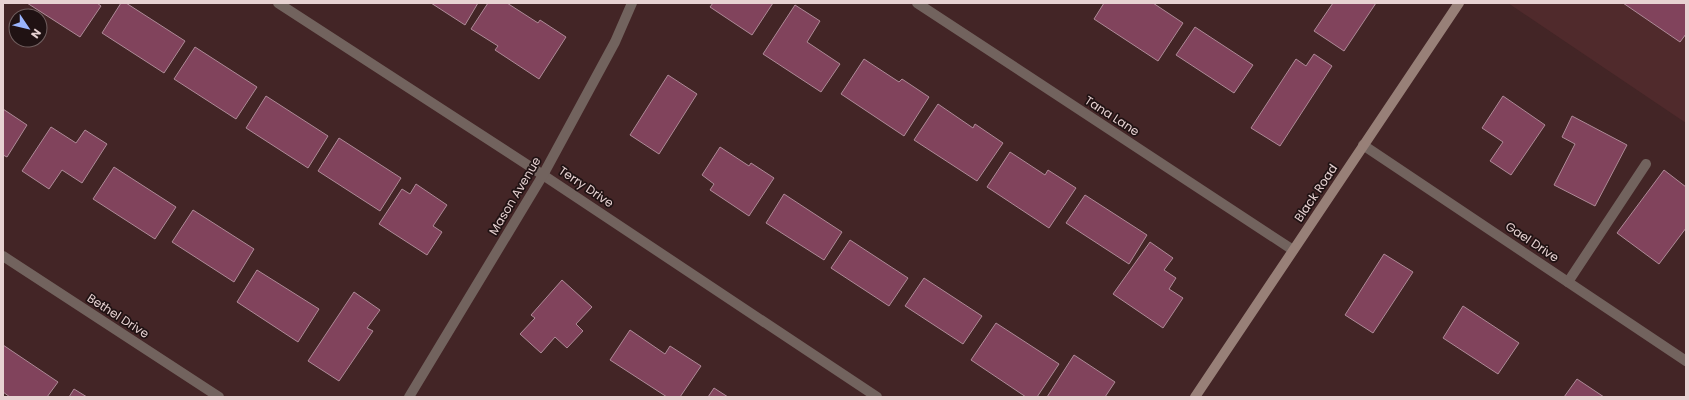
<svg xmlns="http://www.w3.org/2000/svg" width="1689" height="400" font-family="Poppins,sans-serif">
<style>
.built{fill:#502a2c}
.building{fill:#81435c;stroke:#ae8a97}
.lines{fill:none;stroke-linecap:round;stroke-linejoin:round}
.service{stroke:#72635e;stroke-width:10}
.minor{stroke:#72635e;stroke-width:10}
.tertiary{stroke:#72635e;stroke-width:10}
.secondary{stroke:#988078;stroke-width:10}
.labels{text-anchor:middle;stroke-width:3.5;stroke-linejoin:round;paint-order:stroke}
.street-label{font-size:12px;fill:#e7d2d2;stroke:#201213}
</style>
<rect width="100%" height="100%" fill="#432526"/>
<polygon class="built" points="1508,3 1686,3 1686,123"/>
<g class="building">
<polygon points="27,3 97,3 101,6 80,37"/>
<polygon points="121,3 126,3 185,41 164,73 102,33"/>
<polygon points="431,3 478,3 465,25"/>
<polygon points="488,3 507,3 538,23 540,20 566,37 539,79 495,50 498,46 471,29"/>
<polygon points="713,3 773,3 752,35 710,7"/>
<polygon points="1104,3 1153,3 1183,23 1158,61 1094,19"/>
<polygon points="1333,3 1376,3 1344,51 1314,31"/>
<polygon points="1623,3 1686,3 1686,34 1680,42"/>
<polygon points="795,5 820,21 807,42 840,64 821,92 763,54"/>
<polygon points="1195,27 1253,65 1234,93 1176,55"/>
<polygon points="195,47 257,87 236,119 174,79"/>
<polygon points="1314,54 1332,66 1280,146 1251,128 1296,59 1306,66"/>
<polygon points="864,59 899,82 902,79 929,97 904,136 841,94"/>
<polygon points="668,75 697,94 659,154 630,135"/>
<polygon points="266,96 328,136 308,168 246,128"/>
<polygon points="1503,96 1545,125 1511,175 1490,161 1503,142 1482,128"/>
<polygon points="938,104 973,128 975,124 1003,143 977,181 914,140"/>
<polygon points="3,109 27,125 7,157 3,155"/>
<polygon points="1572,116 1627,145 1595,206 1554,185 1575,144 1562,137"/>
<polygon points="51,127 76,143 85,130 107,144 82,183 62,170 49,189 22,171"/>
<polygon points="339,138 401,178 380,211 318,171"/>
<polygon points="720,147 749,166 751,163 774,178 749,216 710,190 714,184 702,175"/>
<polygon points="1010,152 1045,175 1048,170 1076,188 1049,228 987,187"/>
<polygon points="114,167 176,207 155,239 93,199"/>
<polygon points="1664,170 1686,187 1686,228 1659,264 1617,233"/>
<polygon points="416,184 447,205 433,226 442,232 427,255 379,224 402,189 410,194"/>
<polygon points="784,194 842,232 824,260 766,223"/>
<polygon points="1085,195 1147,235 1129,264 1066,223"/>
<polygon points="193,210 254,249 234,282 172,242"/>
<polygon points="850,240 908,278 889,306 831,268"/>
<polygon points="1150,242 1173,258 1164,270 1176,278 1169,289 1183,298 1163,328 1113,294"/>
<polygon points="1384,254 1413,272 1373,333 1345,315"/>
<polygon points="257,270 319,309 298,342 237,302"/>
<polygon points="924,278 982,316 963,344 905,306"/>
<polygon points="562,280 592,307 576,324 583,331 567,348 555,337 541,353 520,334 535,318 531,315"/>
<polygon points="354,292 380,310 367,328 373,331 339,381 308,361"/>
<polygon points="1463,306 1519,343 1498,374 1443,338"/>
<polygon points="996,323 1059,364 1037,397 1026,397 971,360"/>
<polygon points="630,330 665,354 670,346 701,366 680,397 667,397 610,360"/>
<polygon points="3,345 58,382 47,397 10,397 3,392"/>
<polygon points="1074,355 1115,382 1105,397 1047,397"/>
<polygon points="1577,379 1604,397 1564,397"/>
<polygon points="714,388 728,397 708,397"/>
<polygon points="74,389 87,397 69,397"/>
</g>
<g class="lines">
<polyline class="service" points="1568,282 1646,164"/>
<g class="minor">
<polyline points="278,3 543,175 877,397"/>
<polyline points="917,3 1293,250"/>
<polyline points="3,256 219,397"/>
<polyline points="409,397 543,175 615,42 632,3"/>
</g>
<polyline class="tertiary" points="1363,145 1686,361"/>
<polyline class="secondary" points="1195,397 1459,3"/>
</g>
<g class="labels">
<g class="street-label">
<text transform="translate(1112 116) rotate(33)" y="4">Tana Lane</text>
<text transform="translate(586 187) rotate(34)" y="4">Terry Drive</text>
<text transform="translate(1316 193) rotate(-56)" y="4">Black Road</text>
<text transform="translate(515 196) rotate(-59)" y="4">Mason Avenue</text>
<text transform="translate(1532 242) rotate(34)" y="4">Gael Drive</text>
<text transform="translate(118 316) rotate(33)" y="4">Bethel Drive</text>
</g>
</g>
<rect width="1689" height="400" fill="none" stroke="#e7d2d2" stroke-width="8"/>
<g transform="translate(28 28) rotate(125)"><circle r="19" fill="#201213" stroke="#705f5f"/>
<path d="M0-3L7 15L0 10L-7 15Z" fill="#9bb5fd"/>
<text y="-6" font-size="11" font-weight="bold" text-anchor="middle" fill="#e7d2d2">N</text>
</g>
</svg>
